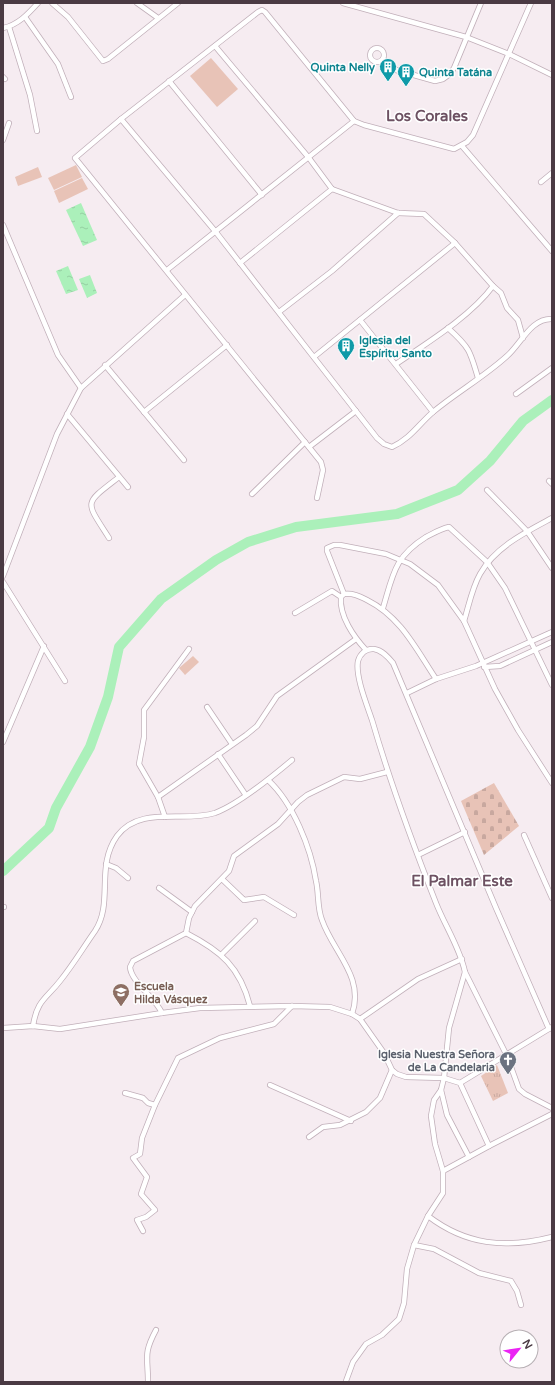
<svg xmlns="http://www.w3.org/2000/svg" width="555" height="1385" font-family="'Varela Round',sans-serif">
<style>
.grass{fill:url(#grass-tufts)}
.cemetery{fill:url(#cemetery-stones)}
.garden{fill:#e8c3b7}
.water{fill:url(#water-ripples)}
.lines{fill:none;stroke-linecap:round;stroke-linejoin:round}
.river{stroke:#abf0ba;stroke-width:10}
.street-casing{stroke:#c1afb9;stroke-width:6}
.street{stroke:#fff;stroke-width:4.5}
.labels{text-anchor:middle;stroke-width:3;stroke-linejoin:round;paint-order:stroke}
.culture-label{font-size:11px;font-weight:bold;fill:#0d838f;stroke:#fff;text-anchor:start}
.education-label{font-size:11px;font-weight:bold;fill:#785e54;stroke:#fff;text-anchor:start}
.worship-label{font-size:11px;font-weight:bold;fill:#5b616d;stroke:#fff;text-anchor:end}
.district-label{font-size:15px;font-weight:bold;fill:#6d5162;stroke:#fff}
</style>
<defs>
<pattern id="grass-tufts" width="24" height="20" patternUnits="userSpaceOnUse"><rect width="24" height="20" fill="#e8c3b7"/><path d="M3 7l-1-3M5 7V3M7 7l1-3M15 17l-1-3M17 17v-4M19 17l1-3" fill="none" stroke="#c8a89f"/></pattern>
<pattern id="cemetery-stones" width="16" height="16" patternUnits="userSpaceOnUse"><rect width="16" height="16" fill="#e8c3b7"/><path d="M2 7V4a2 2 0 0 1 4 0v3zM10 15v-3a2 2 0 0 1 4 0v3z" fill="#c8a89f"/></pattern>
<pattern id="water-ripples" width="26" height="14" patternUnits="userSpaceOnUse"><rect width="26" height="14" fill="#abf0ba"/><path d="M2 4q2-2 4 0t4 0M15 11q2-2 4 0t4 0" fill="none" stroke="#95cfa1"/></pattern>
</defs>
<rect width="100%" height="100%" fill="#f6ecf1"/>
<polygon class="grass" points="497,1065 508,1093 493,1101 481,1076"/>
<polygon class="cemetery" points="494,783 519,826 484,855 461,801"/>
<g class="garden">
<polygon points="211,58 238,89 217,107 190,76"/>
<polygon points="76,165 82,177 54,190 48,178"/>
<polygon points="38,167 42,177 18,186 15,177"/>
<polygon points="82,178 88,189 59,203 54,191"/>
<polygon points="193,656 199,662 185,675 179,668"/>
</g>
<g class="water">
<polygon points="81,203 97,240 83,246 66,210"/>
<polygon points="68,266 78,290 66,294 56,271"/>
<polygon points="90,275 97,293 87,298 79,279"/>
</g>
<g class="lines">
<polyline class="river" points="3,871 49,828 56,808 90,747 108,697 119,647 161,599 216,560 248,542 296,527 397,514 458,490 490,461 523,421 552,400"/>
<defs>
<g id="street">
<polyline points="52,3 68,17 103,61 108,59 178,3"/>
<polyline points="137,3 158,18"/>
<polyline points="343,3 466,37 509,54 552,75"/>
<polyline points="25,17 58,64 71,97"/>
<polyline points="9,27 30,95 37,131"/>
<path d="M3,28C18,25 28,14 38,3"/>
<path d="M215,46L309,158L332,189L398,213L424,214L455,243L493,286C471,316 427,343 396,364"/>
<circle cx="377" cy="55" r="7"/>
<polyline points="383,59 396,70 435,81 443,79 450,74 454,68 481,3"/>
<polyline points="3,77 5,79"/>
<polyline points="169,81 262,195"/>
<path d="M121,119L215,231L377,438L384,444L392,447C410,439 419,424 433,412C457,392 484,377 507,356C521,344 531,318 552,319"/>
<polyline points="3,140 9,123"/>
<polyline points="462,146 552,251"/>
<polyline points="541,182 552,173"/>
<polyline points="3,225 58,355 81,388"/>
<polyline points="240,263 332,189"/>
<polyline points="167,270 354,121"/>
<polyline points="493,286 501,293 507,308 518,320 523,338"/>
<polyline points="279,312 332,271 398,213"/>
<polyline points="360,320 433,412"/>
<path d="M448,328C469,347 470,350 478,378"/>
<polyline points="314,357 455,243"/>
<polyline points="105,365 184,460"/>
<polyline points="516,394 552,368"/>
<polyline points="144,412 227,345"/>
<polyline points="67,414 128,487"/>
<polyline points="309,447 356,411"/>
<polyline points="549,481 552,484"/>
<polyline points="487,490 527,531 552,568"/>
<polyline points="252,494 305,442"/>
<polyline points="317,498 323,470 321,462 75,158 121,119 258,12 262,10 265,12 354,121 364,125 454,149 467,142 473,135 531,3"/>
<path d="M109,538C85,500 83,505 119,477"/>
<polyline points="3,576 57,434 81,388 185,295"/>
<polyline points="3,582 65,681"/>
<polyline points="344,594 327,551 327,548 334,545 340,545 386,554 410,564 438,585 464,621 495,689 518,730 552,783"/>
<path d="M344,594C353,593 359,596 367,600C401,617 416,649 436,679"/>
<path d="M344,594L341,597C339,616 354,637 366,650"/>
<path d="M383,608C393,575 394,557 426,537C434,533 440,529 449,527L487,562L505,588L552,685"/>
<polyline points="295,613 332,591 341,597"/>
<path d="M464,621C469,605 472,588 480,574C495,547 526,532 552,518"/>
<polyline points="484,667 500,666 552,642"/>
<polyline points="407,693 436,679 476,666 552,632"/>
<polyline points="207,707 232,744"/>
<polyline points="3,742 44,646"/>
<polyline points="218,754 245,794"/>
<path d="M268,780C293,803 311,848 316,881C319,893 317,908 322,920C333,952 365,977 352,1014"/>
<polyline points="158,797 246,735 257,726 277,696 356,639"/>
<polyline points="165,817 158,797 139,764 144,737 144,710 189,649"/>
<polyline points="524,835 552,898"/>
<polyline points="418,855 465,832"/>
<polyline points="106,864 116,868 128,878"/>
<polyline points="222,879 244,900 264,897 294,915"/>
<polyline points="159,888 192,912"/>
<polyline points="3,907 4,907"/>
<path d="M186,933C221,951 240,967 250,1006"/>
<polyline points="221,955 255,921"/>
<path d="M162,1013C155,997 131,982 130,967L133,961L186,933L189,918L195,906L229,871L234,856L278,824L298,802L307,795L344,777L360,779L387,772"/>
<polyline points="360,1019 418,979 462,959"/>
<path d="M33,1026C37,1000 46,999 60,981C73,965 83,948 95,931C114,902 95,867 117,836C140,805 184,823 215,813C237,805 273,776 292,760"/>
<polyline points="3,1028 33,1026 60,1029 162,1013 200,1008 292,1006 330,1007 352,1014 360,1019 384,1053 392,1070 397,1074 406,1077 444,1078 460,1083 489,1146"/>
<path d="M549,1029L496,908L393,663C388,657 382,650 374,649C366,648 360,654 358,661C355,676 367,705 372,720C390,782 412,842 436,903C445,926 460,948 465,972L507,1056L519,1089L525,1094L552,1108"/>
<polyline points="460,1083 552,1027"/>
<polyline points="270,1085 351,1121"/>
<polyline points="441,1090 447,1115 469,1157"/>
<polyline points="125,1093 143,1098 148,1103 155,1105"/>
<polyline points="309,1137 323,1127 340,1125 366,1112 380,1098 392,1070"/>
<polyline points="443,1171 489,1146 552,1114"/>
<path d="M428,1216C466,1245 505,1249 552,1237"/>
<polyline points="143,1231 137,1220 146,1217 155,1210 141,1194 147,1177 133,1158 140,1154 142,1138 155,1105 178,1058 220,1038 274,1024 292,1006"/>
<polyline points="414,1245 434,1249 479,1273 511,1281 517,1291 521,1305"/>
<polyline points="346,1381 353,1362 366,1344 382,1335 399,1319 404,1303 407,1269 414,1245 428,1216 443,1193 443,1171 435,1144 431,1116 434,1100 441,1090 444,1078 449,1028 465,972"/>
<path d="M148,1382C148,1357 143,1354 156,1330"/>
</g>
</defs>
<use href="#street" class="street-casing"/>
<use href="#street" class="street"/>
</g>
<defs>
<symbol id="building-pin" viewBox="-11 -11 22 30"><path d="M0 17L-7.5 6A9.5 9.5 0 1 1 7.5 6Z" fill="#0f9aa8" stroke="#fff"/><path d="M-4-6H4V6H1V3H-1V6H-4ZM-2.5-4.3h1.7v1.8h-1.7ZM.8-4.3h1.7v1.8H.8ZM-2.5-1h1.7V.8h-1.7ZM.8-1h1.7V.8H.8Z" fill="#fff"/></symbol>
<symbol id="school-pin" viewBox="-11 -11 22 30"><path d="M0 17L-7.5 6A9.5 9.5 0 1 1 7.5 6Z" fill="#8d6e63" stroke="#fff"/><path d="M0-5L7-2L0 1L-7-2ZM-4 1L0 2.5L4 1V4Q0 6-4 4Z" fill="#fff"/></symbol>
<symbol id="church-pin" viewBox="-11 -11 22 30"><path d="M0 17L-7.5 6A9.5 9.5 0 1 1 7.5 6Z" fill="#6b7280" stroke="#fff"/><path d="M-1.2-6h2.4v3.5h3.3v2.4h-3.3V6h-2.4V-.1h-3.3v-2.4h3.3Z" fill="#fff"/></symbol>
</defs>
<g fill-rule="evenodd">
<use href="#building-pin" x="378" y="57" width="20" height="27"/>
<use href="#building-pin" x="396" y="62" width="20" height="27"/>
<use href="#building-pin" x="336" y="336" width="20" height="27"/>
<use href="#school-pin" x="111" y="982" width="20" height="27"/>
<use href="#church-pin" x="498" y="1050" width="20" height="27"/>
</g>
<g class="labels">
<g class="culture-label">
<text x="375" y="71" text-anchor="end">Quinta Nelly</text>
<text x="419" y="76">Quinta Tatána</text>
<text x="359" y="344">Iglesia del<tspan x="359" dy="13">Espíritu Santo</tspan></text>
</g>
<g class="education-label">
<text x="134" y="990">Escuela<tspan x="134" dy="13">Hilda Vásquez</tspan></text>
</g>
<g class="worship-label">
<text x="495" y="1058">Iglesia Nuestra Señora<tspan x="495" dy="13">de La Candelaria</tspan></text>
</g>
<g class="district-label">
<text x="427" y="121">Los Corales</text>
<text x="462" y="886">El Palmar Este</text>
</g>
</g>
<rect width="555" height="1385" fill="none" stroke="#4a3a43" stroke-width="8"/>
<g transform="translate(519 1349) rotate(60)"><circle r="19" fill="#ffffff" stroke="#b7b0b4"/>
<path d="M0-3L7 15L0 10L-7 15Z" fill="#eb24f4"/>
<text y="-6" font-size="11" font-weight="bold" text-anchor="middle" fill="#4a3a43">N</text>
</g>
</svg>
